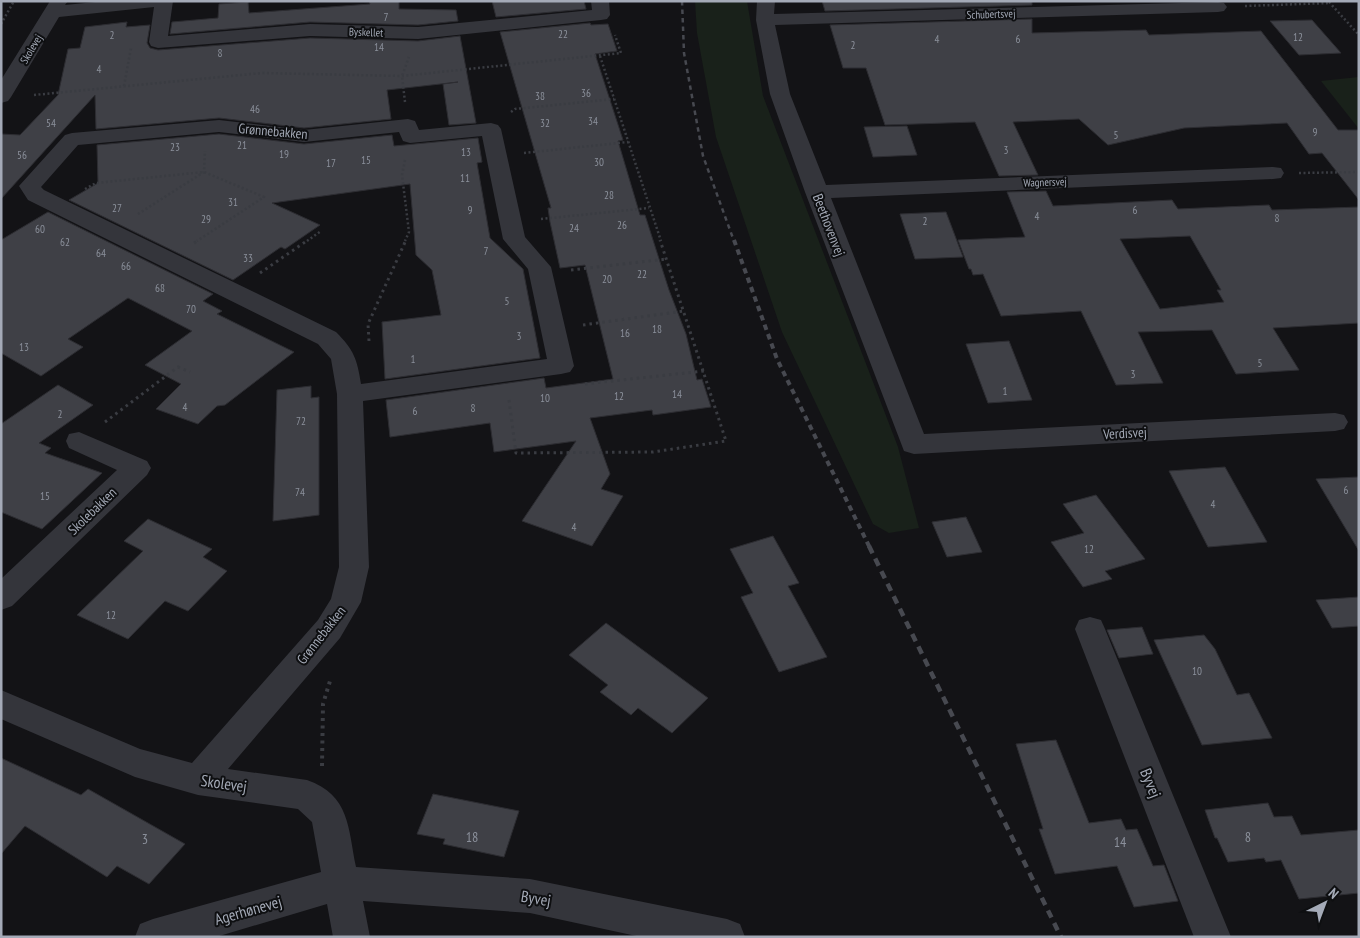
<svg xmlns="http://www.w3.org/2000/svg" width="1360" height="938" font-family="'PT Sans Narrow',sans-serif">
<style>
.green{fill:#19211a}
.building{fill:#3f4046;stroke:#2d2d32;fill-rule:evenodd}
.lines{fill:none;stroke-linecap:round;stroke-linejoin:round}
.path-far2{stroke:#3a3c42;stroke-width:2.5;stroke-dasharray:2 2.5;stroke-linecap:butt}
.path-far1{stroke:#3a3c42;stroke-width:3;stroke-dasharray:2.5 4;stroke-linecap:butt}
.path{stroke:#3a3c42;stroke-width:4;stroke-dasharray:3 4.5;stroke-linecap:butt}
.street{fill:#34353b;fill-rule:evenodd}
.rail-far2{stroke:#474950;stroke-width:2.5;stroke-dasharray:4.5 4;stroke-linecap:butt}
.rail-far1{stroke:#474950;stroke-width:4;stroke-dasharray:5.5 4.5;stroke-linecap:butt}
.rail{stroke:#474950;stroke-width:4.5;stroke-dasharray:8 6;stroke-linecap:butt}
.labels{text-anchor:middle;stroke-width:4;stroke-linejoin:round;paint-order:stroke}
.far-street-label{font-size:11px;fill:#a4aab7;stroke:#0e0f11}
.number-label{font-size:11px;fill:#8b909b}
.street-label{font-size:14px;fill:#a4aab7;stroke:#0e0f11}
.near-number-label{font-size:14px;fill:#8b909b}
.near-street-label{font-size:16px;fill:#a4aab7;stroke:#0e0f11}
</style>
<rect width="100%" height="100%" fill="#131316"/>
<g class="green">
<polygon points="695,1 747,1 763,96 898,447 919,528 889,533 873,524 782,332 716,137 697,33"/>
<polygon points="1359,77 1359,129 1321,81"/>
</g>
<g class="building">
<polygon points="369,1 399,1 399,9 456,10 458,21 418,25 310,22 170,34 172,22 218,18 219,4 248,2 249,13 370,4"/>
<polygon points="492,1 584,1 586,9 496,17"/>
<polygon points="822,1 1032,1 1032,5 825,11"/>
<polygon points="1032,19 1032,33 1146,30 1149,35 1261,31 1338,130 1359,130 1359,200 1322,153 1309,154 1287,123 1184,128 1108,145 1079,119 1013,122 1038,175 999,176 975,122 885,125 866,68 843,68 830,25"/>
<polygon points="1312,20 1341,53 1299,55 1270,21"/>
<polygon points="127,22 126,27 150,25 147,43 150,48 158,50 310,38 418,41 460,36 476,123 449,125 443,84 458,82 387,90 391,119 304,128 219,118 96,129 95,95 1,199 1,134 20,135 58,95 68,49 80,48 85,27"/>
<polygon points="590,23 591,25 608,24 617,51 595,54 623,140 618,141 640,215 645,215 669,290 686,334 697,380 702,379 711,407 653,415 652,410 590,418 610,474 601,489 623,496 592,546 522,521 576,441 494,452 490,423 390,437 386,400 544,378 546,388 613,379 585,265 560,268 550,222 548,208 551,208 500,32"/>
<polygon points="907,126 917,155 873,157 864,127"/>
<polygon points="219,134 304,144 392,135 394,146 478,138 482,162 477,163 490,238 523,269 540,358 385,379 382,322 441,315 432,270 416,255 410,184 272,203 320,225 285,249 281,247 233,280 69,200 98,183 97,145"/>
<path d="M1046,191L1053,206L1172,200L1178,209L1269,205L1272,210L1359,207V323L1273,328L1299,370L1236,374L1212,330L1138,332L1163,383L1116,385L1081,311L1001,316L983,274L973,275L971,269H969L958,240L1025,237L1007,192ZM1190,236L1221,290H1217L1224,302L1160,309L1120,239Z"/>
<polygon points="48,212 213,294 203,301 222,311 217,314 294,352 225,405 217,406 198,424 156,409 181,384 145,365 192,331 128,298 68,339 83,347 41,376 1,353 1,240"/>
<polygon points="946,212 963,257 915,259 900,214"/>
<polygon points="1009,341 1032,400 988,403 966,344"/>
<polygon points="58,385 93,405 39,443 51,448 45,453 102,473 42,529 1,512 1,424"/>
<polygon points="311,386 311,398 319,397 319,515 273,521 277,390"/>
<polygon points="1225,467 1267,542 1208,547 1169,471"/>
<polygon points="1359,477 1359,551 1316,479"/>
<polygon points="1096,495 1145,559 1105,571 1112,579 1083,587 1051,542 1084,533 1063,504"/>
<polygon points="966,517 982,552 947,557 932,522"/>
<polygon points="148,519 212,549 203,557 227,571 188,611 165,601 128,639 77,615 143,551 124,541"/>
<polygon points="773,536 799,583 788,586 827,657 779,672 741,597 753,593 730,549"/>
<polygon points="1359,597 1359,626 1332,628 1316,600"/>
<polygon points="606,623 708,698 672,733 638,708 631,715 600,692 608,685 569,655"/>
<polygon points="1142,627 1153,654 1119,658 1107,630"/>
<polygon points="1204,635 1215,649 1237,695 1249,693 1272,738 1202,745 1154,640"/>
<polygon points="1056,740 1089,823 1121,819 1126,830 1137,829 1153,866 1164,865 1178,901 1134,907 1117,866 1055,874 1039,829 1043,829 1016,744"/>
<polygon points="1,758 81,795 88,789 185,844 149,884 117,866 107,877 25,826 1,854"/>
<polygon points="433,794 519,811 504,857 443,844 445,839 417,834"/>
<polygon points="1268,803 1274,817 1292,816 1301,835 1359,830 1359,893 1299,899 1281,860 1266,862 1264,858 1228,862 1217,838 1215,838 1205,810"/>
</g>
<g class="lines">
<g class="path-far2">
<polyline points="1329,2 1359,35"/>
<polyline points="1245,6 1330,3"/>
<polyline points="1,24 14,1"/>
<polyline points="600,56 661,241"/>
<polyline points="124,86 131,48"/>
<polyline points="34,95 262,73 402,76 621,53 615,35"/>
<polyline points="405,102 402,76 409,57"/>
<polyline points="511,112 515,109 614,99"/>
<polyline points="524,153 628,142"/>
<polyline points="405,160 402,175 409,232 405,241"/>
<polyline points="1299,173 1359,172"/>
<polyline points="85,189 96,183 204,172 264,197 197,241"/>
<polyline points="138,214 204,172 205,151"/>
<polyline points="541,219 649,208"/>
<polyline points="307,241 321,231"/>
</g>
<g class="path-far1">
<polyline points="194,243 199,240"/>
<polyline points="571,270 667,259"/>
<polyline points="260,273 308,240"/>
<polyline points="583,325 684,311"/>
<polyline points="369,341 368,324 406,240"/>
<polyline points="585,384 704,371"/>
<polyline points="509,400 516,453 653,452 726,441 660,240"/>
<polyline points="105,422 178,367 190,372"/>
</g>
<polyline class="path" points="322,766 323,704 330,681"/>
<g class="street">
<polygon points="50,1 68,1 65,5 105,1 173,1 168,36 310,24 418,27 592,10 591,1 609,1 610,15 607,19 601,20 418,39 310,36 158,48 151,46 149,42 154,7 59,17 11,97 8,101 1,103 1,80"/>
<polygon points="757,1 775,1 774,14 1218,2 1224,3 1227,7 1224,11 1218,12 775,25 790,94 826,185 1273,167 1281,168 1284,173 1281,178 1273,179 831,198 924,434 1335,413 1344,415 1348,422 1344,429 1335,431 914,454 904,451 805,192 770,94 756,20"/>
<path d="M408,119L415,121L419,130L491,123L498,125L501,129L525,237L551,267L574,366L570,372L561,374L363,401L369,567L361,602L340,638L228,769L307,780C350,795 348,828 356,867L530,879L727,919L740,924L745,937H641L530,913L363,901L370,937H333L327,904L216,937H135L140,924L153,919L321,872L312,822L298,809L198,795L135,777L1,719V690L140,749L192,763L318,620L331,599L339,567L337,394L331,359L318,344L28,200L19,186L65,135L72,133L219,120L304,130ZM219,132L304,142L399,132L403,141L410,143L482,136L503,239L528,269L547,359L361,384C357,359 354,350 336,332L44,190L41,187L78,145Z"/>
<polygon points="79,432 147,461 151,468 147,475 12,606 1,610 1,579 117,470 69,448 66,441 69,434"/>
<polygon points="1090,617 1101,620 1105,629 1231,937 1194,937 1075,629 1079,620"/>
</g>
<polyline class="rail-far2" points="682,1 684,53 703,156 734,241"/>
<polyline class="rail-far1" points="734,240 777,359 870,548"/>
<polyline class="rail" points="869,546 1061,937"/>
</g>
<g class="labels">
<g class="far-street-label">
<text transform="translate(991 14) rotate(-2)" y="4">Schubertsvej</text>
<text transform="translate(366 32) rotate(2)" y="4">Byskellet</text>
<text transform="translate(31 49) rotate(-59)" y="4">Skolevej</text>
<text transform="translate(1045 182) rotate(-2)" y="4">Wagnersvej</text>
</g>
<g class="number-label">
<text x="386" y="21">7</text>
<text x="563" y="38">22</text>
<text x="112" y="39">2</text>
<text x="1298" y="41">12</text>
<text x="937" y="43">4</text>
<text x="1018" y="43">6</text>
<text x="853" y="49">2</text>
<text x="379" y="51">14</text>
<text x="220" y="57">8</text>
<text x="99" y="73">4</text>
<text x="586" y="97">36</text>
<text x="540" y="100">38</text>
<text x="255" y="113">46</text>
<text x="593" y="125">34</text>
<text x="51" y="127">54</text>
<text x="545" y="127">32</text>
<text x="1315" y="136">9</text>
<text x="1116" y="139">5</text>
<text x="242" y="149">21</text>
<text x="175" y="151">23</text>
<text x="1006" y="154">3</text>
<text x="466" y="156">13</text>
<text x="284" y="158">19</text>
<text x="22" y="159">56</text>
<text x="366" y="164">15</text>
<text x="599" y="166">30</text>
<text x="331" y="167">17</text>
<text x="465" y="182">11</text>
<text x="609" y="199">28</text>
<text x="233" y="206">31</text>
<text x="117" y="212">27</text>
<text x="470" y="214">9</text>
<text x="1135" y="214">6</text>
<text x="1037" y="220">4</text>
<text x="1277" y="222">8</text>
<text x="206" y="223">29</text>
<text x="925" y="225">2</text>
<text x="622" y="229">26</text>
<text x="574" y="232">24</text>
<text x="40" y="233">60</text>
<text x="65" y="246">62</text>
<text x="486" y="255">7</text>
<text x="101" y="257">64</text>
<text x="248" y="262">33</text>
<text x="126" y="270">66</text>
<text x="642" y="278">22</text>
<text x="607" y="283">20</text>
<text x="160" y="292">68</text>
<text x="507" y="305">5</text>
<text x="191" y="313">70</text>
<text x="657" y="333">18</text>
<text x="625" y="337">16</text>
<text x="519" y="340">3</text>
<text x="24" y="351">13</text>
<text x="413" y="363">1</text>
<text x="1260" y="367">5</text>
<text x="1133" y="378">3</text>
<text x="1005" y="395">1</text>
<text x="677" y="398">14</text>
<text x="619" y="400">12</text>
<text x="545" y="402">10</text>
<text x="185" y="411">4</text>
<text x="473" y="412">8</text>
<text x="415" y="415">6</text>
<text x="60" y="418">2</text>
<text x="301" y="425">72</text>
<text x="1346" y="494">6</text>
<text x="300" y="496">74</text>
<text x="45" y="500">15</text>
<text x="1213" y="508">4</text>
<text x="574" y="531">4</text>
<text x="1089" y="553">12</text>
<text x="111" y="619">12</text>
<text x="1197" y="675">10</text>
</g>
<g class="street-label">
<text transform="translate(273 131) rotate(5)" y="5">Grønnebakken</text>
<text transform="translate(829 225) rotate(69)" y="5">Beethovenvej</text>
<text transform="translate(1125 433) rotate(-3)" y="5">Verdisvej</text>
<text transform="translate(92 511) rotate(-44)" y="5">Skolebakken</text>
<text transform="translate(321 635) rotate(-52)" y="5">Grønnebakken</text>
</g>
<g class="near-number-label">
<text x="472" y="842">18</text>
<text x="1248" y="842">8</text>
<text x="145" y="844">3</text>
<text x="1120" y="847">14</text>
</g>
<g class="near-street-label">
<text transform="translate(224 783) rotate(8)" y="6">Skolevej</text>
<text transform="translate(1151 783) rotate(68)" y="6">Byvej</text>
<text transform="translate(536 898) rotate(9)" y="6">Byvej</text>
<text transform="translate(248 910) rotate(-16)" y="6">Agerhønevej</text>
</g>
</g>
<rect width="1360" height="938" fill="none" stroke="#a4aab7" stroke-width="5"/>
<g transform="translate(1325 903) rotate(42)" stroke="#0e0f11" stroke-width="4" paint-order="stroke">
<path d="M0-4L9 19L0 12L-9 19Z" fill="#a4aab7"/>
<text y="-8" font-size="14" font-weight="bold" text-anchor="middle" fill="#a4aab7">N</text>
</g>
</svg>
